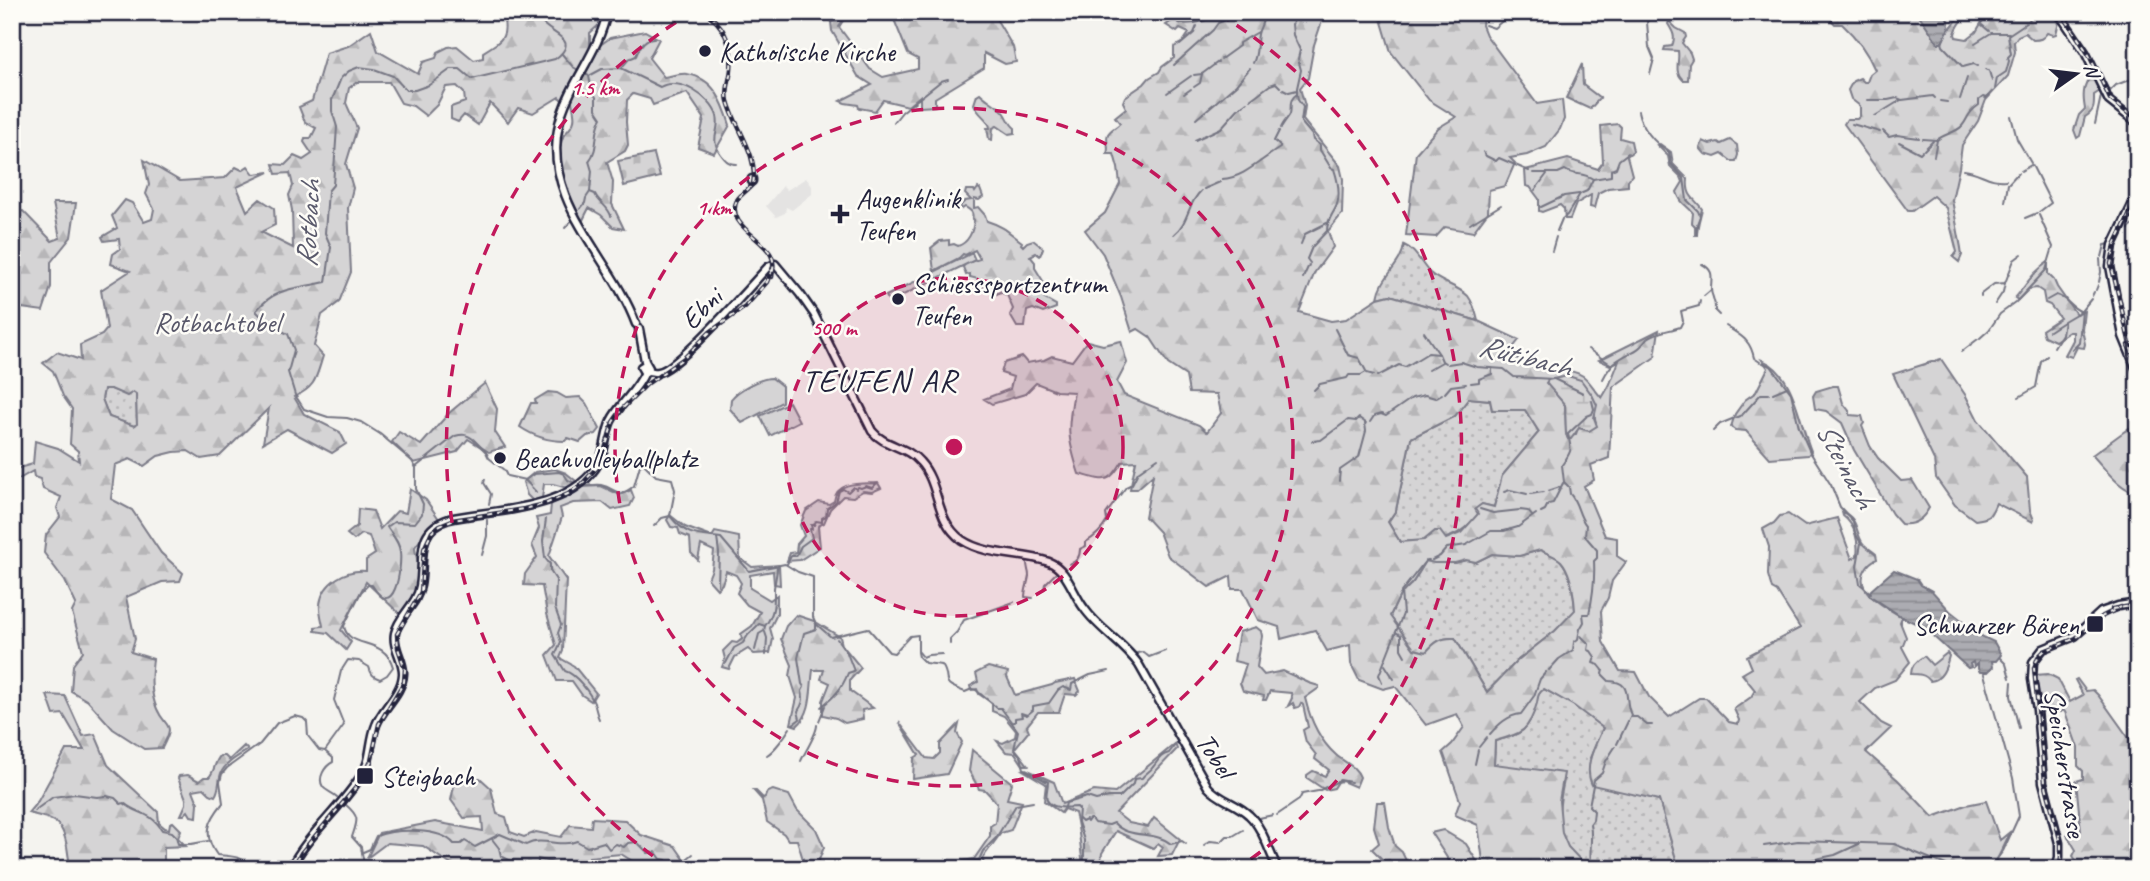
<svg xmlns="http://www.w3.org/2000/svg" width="2150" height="881" font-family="Caveat,sans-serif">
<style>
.built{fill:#e4e3e2}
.grass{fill:url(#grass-dots);stroke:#7c7b88;stroke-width:2}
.forest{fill:url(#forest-firs);stroke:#7c7b88;stroke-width:2;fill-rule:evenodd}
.wetland{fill:url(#wetland-marsh);stroke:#7c7b88;stroke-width:2}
.cemetery{fill:url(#cemetery-stones);stroke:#7c7b88;stroke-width:2}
.pitch{fill:#d5d4d5;stroke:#7c7b88;stroke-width:2}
.water{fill:url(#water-rules);stroke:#757582;stroke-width:2}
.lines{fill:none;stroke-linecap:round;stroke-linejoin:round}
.stream{stroke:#757582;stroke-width:2}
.secondary-casing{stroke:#22223b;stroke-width:11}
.secondary{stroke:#fdfcf7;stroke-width:6}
.rail-casing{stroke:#22223b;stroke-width:4.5}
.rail{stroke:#fdfcf7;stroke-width:2;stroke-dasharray:5;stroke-linecap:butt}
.ring{fill:none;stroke:#c2185b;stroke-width:3.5;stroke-dasharray:12 9}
.poi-dot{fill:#22223b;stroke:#fdfcf7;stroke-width:2.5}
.labels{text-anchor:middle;stroke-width:5;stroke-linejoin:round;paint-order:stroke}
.poi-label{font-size:28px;fill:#22223b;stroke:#fdfcf7;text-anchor:start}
.street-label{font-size:28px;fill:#22223b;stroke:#fdfcf7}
.park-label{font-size:28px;fill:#585769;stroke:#fdfcf7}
.water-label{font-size:30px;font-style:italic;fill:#59596b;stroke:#fdfcf7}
.quarter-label{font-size:32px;letter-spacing:2px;fill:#22223b;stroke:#fdfcf7}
.centre{fill:#c2185b;stroke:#fdfcf7;stroke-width:3.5}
.ring-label{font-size:21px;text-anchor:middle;font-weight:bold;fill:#c2185b;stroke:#fdfcf7;stroke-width:5;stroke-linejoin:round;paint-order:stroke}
</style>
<defs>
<pattern id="grass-dots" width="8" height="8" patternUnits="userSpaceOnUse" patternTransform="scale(1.75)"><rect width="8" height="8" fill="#d5d4d5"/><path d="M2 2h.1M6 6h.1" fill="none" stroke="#b7b6b8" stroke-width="1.8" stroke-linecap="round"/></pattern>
<pattern id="forest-firs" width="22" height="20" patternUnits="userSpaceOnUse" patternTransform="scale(1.75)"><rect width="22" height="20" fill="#d5d4d5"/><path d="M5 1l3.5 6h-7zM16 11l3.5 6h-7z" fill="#b7b6b8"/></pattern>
<pattern id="wetland-marsh" width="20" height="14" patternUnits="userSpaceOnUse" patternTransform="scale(1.75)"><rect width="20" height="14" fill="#d5d4d5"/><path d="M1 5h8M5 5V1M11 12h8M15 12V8" fill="none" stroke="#b7b6b8"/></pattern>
<pattern id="cemetery-stones" width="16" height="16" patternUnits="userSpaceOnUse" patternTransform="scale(1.75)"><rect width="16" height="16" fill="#d5d4d5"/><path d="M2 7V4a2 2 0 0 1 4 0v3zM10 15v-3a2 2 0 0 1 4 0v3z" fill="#b7b6b8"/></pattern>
<pattern id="water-rules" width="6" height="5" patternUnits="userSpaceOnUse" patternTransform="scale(1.75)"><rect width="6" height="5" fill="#acacb2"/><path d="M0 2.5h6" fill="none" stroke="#8c8c92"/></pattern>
</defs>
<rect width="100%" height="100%" fill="#f4f3ef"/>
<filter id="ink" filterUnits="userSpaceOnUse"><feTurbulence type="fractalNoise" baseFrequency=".0143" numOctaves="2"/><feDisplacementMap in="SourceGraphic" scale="14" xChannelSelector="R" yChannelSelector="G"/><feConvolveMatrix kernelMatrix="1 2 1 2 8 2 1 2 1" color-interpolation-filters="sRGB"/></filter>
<g filter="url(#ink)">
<polygon class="built" points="806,178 812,186 812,194 792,210 786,207 785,213 776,217 766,206 783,186 787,190"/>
<g class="grass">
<path d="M1404,245C1416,250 1421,264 1430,273C1441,283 1458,286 1468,296C1474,304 1476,312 1478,321L1390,295L1378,298C1381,276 1402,265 1404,245Z"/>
<polygon points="104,389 111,389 127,395 132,392 136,394 137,424 134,426 109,417 102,399"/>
<path d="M1469,398L1490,400L1492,410H1525L1539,432L1502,476L1494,507L1482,504L1476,509L1479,513C1453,546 1437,539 1400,542L1388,522L1396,510L1411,438L1455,416Z"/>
<path d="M1540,550C1546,553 1556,556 1561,561C1571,572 1574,596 1575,611L1555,631L1518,660L1487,692L1455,638C1441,637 1435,642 1426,652L1414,649L1390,616L1400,595L1413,582L1426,561L1455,563L1466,560L1476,562L1492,554L1519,556Z"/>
<path d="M1544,689L1574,705L1603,728L1590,758L1613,790L1630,792L1659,800L1679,869H1601L1597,866L1589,869C1582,861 1571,853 1565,843C1555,825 1560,799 1564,780L1494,764L1495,741C1522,734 1529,731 1536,703C1538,696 1538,693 1544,689Z"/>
</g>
<g class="forest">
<path d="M502,12H604L601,23L590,33V46L600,45L610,38L645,31L659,39L649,58L664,77C671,76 680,73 687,74C714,78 723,102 730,125L714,153L698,147L704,118L687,93L653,105L650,99L633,94L627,100L626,122L628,145L625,151L607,162L613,182L612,204L624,229L613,227L601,215L589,208L582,222C571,202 553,160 563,137C563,135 569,130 570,128C577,121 574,112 572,102L563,101L559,97L533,113L518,108L508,122L490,103L478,125L464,115L458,122L451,119V107L465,102L464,93L457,86L446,87L437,105L426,116L413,106L401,103L389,82H357L349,88L346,103L357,128L346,164L353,188L348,208L351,272L339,302L322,315L314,346L323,356C316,378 316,387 294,397L304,414L340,432L346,444L332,453L287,429L263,443L269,408L220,456L201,459L188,451L174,452L158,456L144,466L130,459L115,465L111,499L132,510L161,553L183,573L180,581L162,582L126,597L135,639L131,652L153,659C151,676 150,693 157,709C166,730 176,721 162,748L144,749L113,729L88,701L71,691L73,665L83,651L72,612L76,604L65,581L44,553L46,535L60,517L57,508L61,497L43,489L40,479L34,477L33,471L12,483V473L15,469L33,464L35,441L58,448L79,461L78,451L70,444L72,409L63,396L53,371L43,363L57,352L81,360L80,345L102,335L107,329L101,290L130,271L111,264L113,254L120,249L119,239L104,241L102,237L117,228L112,216L125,200L132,203L144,222L152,219L154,209L146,194L149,185L144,160L180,181L225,178L236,167L242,170L248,166L254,174L269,172L237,187L247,211L260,199L274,208L275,225L261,232L293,248L292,210L289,195L293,186L290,173L276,174L273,164L285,165L294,156L303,160L312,154L304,142L305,138H311L316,128L305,122L299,107L312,101L326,53L348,46L371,30L378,51L418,74L423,62L436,58L438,52L448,47L457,46L474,60L483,58V52C503,40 509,37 502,12ZM104,389H111L127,396L133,392L136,394L137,424L134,426L109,417L102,399Z"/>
<polygon points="891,12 992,12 1013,47 1016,62 1005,64 984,53 984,68 935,98 935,106 920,107 920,96 908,106 883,100 875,111 859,108 858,105 845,103 840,101 872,85 858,76 832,31 831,22 844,19 839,27 870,69 883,77 918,69 918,59 908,54"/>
<path d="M1236,12H1325L1314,45L1308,78L1300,88L1305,106L1303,120L1340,166L1343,179L1342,214L1328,231L1333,247L1315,272L1299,312L1331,321L1346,319L1378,298L1390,295L1478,321L1519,340L1508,354C1523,361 1540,367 1556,370C1566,371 1574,370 1583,376C1590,381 1595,391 1602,398L1609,386L1619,361L1610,365L1599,360L1659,330L1655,357L1613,387L1609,458L1591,465L1594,480L1584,486L1605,536L1617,538V556L1626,562L1612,581L1608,598L1601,611L1603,642L1620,671L1636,672L1649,697L1669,717L1699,698H1706L1729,722L1738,724L1739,720L1734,709L1751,697L1755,690L1742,674L1752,668L1747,656L1800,628L1777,592L1772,589L1768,575L1769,547L1763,529L1774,523L1780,516L1788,514L1805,526L1837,518L1852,559L1857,556C1859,541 1855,525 1843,516L1842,512C1858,518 1855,530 1862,542C1865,547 1872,550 1876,554L1877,559C1871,561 1868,564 1865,570C1853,592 1887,608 1902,617L1900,622L1906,637L1902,647L1910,662L1895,680L1875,688L1860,702L1881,723L1891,728L1866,752L1898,780L1933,817L1966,805L1986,801L2000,840L2011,831C2004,845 1999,856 1992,869H1679L1659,800L1592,785C1583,766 1595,746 1603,728L1574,706L1544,689C1538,693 1538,696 1537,703C1529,731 1522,734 1495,741L1494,764L1564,773L1559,801L1562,833L1568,847L1589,869H1452L1451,864L1431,833L1443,830L1466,844L1478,863L1483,861L1478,825L1455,815L1460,801L1443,752L1452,744L1464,727L1457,714L1426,725L1395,686L1383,689L1359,680L1351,664L1350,645L1327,651L1315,630L1281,639L1279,627L1258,620L1243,589H1232L1231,576L1209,587L1168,556L1159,532L1145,517L1153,475L1137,489H1130L1136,461L1122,462C1108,486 1104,480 1079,474C1067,437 1067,429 1074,392L1056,391L1036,383L1025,394L992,404L984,399L1010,389L1013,377L1001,373L1004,363L1022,357L1027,363L1044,360L1052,356L1072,361L1087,341L1103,345L1121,341L1127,363L1117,382L1124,395L1199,425L1207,432L1221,413L1217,394L1189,393L1186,376L1168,364L1150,337L1138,329L1132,332L1121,297L1103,254L1085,230L1105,213L1120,184L1118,168L1114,154H1107C1110,147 1105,140 1108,134C1111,129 1117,127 1120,123L1115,117L1126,108L1123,102L1125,97L1144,84L1149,78L1159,72L1162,67L1174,58V47L1183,42L1189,33L1180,29L1177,32L1166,25L1175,19L1192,20L1209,15L1233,14ZM1548,380H1555L1592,395C1599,408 1592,413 1596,422L1586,429L1578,428L1576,434L1568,439L1566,434L1565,405ZM1469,398L1490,400L1492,410H1525L1539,432L1502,476L1494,507L1482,504L1475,509L1478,514L1461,533L1446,539L1440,531H1435L1424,540L1400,542L1388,522L1396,510L1411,438L1455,416ZM1540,550C1546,553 1556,556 1561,561C1571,572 1574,596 1575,610L1555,631L1518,660L1487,692L1455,638C1441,637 1435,642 1426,652L1414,649L1390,616L1400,595L1413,582L1426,561L1434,563H1455L1466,560L1476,562L1492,554L1519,556Z"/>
<polygon points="1379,12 1478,12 1483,17 1482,25 1486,35 1537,104 1562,100 1564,119 1560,129 1546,147 1527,155 1510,158 1515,163 1505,186 1489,190 1488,212 1473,232 1445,227 1436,237 1406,235 1416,153 1438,128 1456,117 1429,100 1391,52"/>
<path d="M1819,12H1917L1939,43H1942L1946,33L1964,12H1967C1964,20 1957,25 1955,34L1956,37L1967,39L1976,32L1983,20H1987L1986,12H2054V17L2059,22L2056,34L2053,35L2047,33C2043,39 2040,40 2033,40L2025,33L2018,36L2014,42L2015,52L2008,76L1986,100L1978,121L1962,145L1959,168L1952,200L1961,248L1962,255L1959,262L1953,257L1957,252L1946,208L1933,196L1912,211H1908L1844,124L1847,119H1857L1860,116V106L1851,99L1848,90L1853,81L1860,78L1864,82H1867L1870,74L1875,70C1867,51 1856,37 1842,24H1835L1827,15Z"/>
<path d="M1669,21L1676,28L1685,33L1686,37L1682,43L1690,53L1692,59L1689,64L1688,80H1683C1673,71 1680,62 1678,51L1664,50L1665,47L1672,46C1676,37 1673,32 1668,24Z"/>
<polygon points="1582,64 1583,85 1600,98 1590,109 1566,98"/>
<path d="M2091,77L2094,78L2100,91L2094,95C2094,106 2095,111 2085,117L2080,136L2077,138L2074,130L2079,115L2085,109C2083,98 2082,86 2091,77Z"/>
<path d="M980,93C987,100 994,103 1002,110C1008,115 1008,123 1015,128V133L1009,134L997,126L993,128L992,140L989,139L987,128H990C989,118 979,117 974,104L977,95Z"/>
<polygon points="1618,124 1621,127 1620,138 1631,141 1633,151 1627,156 1632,175 1628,180 1628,186 1608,188 1598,193 1594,208 1590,207 1591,195 1576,204 1570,219 1565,219 1564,209 1560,205 1542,212 1539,211 1539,199 1530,187 1526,186 1525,170 1568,159 1598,169 1603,162 1601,126"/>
<polygon points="1730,140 1737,145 1738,155 1736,161 1731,161 1722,154 1715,157 1705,154 1700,148 1703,141 1710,144 1718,142 1721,144"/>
<path d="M1660,144L1671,152L1673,164L1688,179C1686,197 1695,198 1702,209C1700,218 1697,226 1697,235H1695V226L1692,223L1693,213C1686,204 1681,205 1677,192L1683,182L1681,177L1670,166L1668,156L1657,145Z"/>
<path d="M978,188L980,189L983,197L979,200L974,199V208L978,207L985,215L987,221C1006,227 1009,233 1022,242L1021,244L1023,246L1027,242L1033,240L1043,248L1040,256L1036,253L1030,256L1035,262V268L1045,284L1042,291L1045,299L1056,305V308L1043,313L1033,309L1027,311L1025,327H1017L1010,315L1013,309L1007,295L1000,292L997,294L992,290L993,286L991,284L986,287H982L978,279L970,277V274L966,275L963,267L966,263L980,259L975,250L965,255L963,254L959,258L934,271L931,248L940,241L949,240V245L954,244L958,246C969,242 973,231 974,220L972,218C974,212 970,210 965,207L962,209L960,206L965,201L971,200L965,194L966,190H974L975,192Z"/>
<polygon points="53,203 76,203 71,237 51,262 51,287 43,311 22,308 12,292 12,213 23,211 52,241 60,238"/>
<path d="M2048,262V274L2054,280L2057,287L2076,314L2084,311L2082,329L2085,344L2084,348L2077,347L2072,357L2065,355L2073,340V332H2069L2055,341L2044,336L2042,330L2060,318L2050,305L2045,303L2043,292L2037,288L2029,289L2018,300L2015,298C2027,284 2033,272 2048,262Z"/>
<path d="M1941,359L1966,396L1978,420L2027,477L2030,510L2034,520L2033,522L1996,503C1990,516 1991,518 1975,520L1955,505L1936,478L1934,460L1893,374Z"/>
<path d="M1762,360C1795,373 1799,422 1811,451L1808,455L1770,458L1746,431L1735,430L1731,427L1735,414L1745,400L1756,392L1768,368Z"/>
<polygon points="485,383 497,409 495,432 505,447 489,452 468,439 457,452 414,463 392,442 399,432 421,445 449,413"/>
<path d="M1833,386H1838L1843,403L1850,412V415L1862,416L1864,423L1862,426L1870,446L1878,458L1901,481L1912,480L1929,508C1923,519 1915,526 1901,524L1892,514L1854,450L1842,423L1826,411L1815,409L1813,396L1816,391Z"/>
<path d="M548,392L557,393L566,398L580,397L586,403L600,429L596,434L587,436L580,442L568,438L565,441C550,441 533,436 520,427L531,403H536L535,400Z"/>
<path d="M2129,428L2136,447L2138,446V493C2119,490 2105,468 2092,455Z"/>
<polygon points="555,469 566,473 576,481 567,488 553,484 544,484 542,498 533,501 527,495 523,482 535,472"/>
<path d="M878,483L881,488L872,492L863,491L853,497L843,496L830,509L824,523L818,526L820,547L800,560L787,561L790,553L796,552L797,544L804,536L800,525L806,511L819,502L829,504L834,501C836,480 863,484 878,483Z"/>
<polygon points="601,486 620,495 631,490 634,498 630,506 612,510 602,502 573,503 560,508 562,517 549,556 566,580 563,651 560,658 574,666 596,693 591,701 582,695 572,681 557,681 547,655 556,645 547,614 542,586 524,585 525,574 537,557 532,545 539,528 536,518 550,515 551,504 582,487"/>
<path d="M410,489L426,500L439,519L429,528L415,547C415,553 417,557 418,563C422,583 412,600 401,615L366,582L341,630L351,642L346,650L328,633L315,631V627L323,626C322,620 319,610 320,604C323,582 346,569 366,571V560L375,554L369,536L362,534L354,540L347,534L357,526L358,509L373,511L380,529L397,511L406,513Z"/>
<polygon points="670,515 685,527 712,537 715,532 739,537 740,558 752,567 779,565 780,585 774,584 773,571 750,575 750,588 770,600 777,595 777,614 770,628 773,639 770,653 754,654 748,649 735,657 729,669 722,667 725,659 723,651 732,642 737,643 742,639 741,634 752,626 760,612 747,605 737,593 741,583 736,575 726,571 722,584 717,589 708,579 712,569 714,551 701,545 698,560 691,553 690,538 680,534 678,528 671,527 667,520"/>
<path d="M796,615L814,621L840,637L842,645L861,668L850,680V691L873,708L862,710L863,719L845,723L836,718L823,715V701L830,683L821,679L824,670H813C810,689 813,712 797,726L791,724L797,698L790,676L792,665L781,639L786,626Z"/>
<path d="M1256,627L1261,631L1262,636L1257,667L1264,675L1283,671L1309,683L1319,686V688L1305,698C1310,719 1319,740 1336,755C1345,763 1356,766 1360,777L1356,787L1342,781L1338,782L1334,788L1325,790L1307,778V775L1313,771L1325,776L1329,770L1315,759L1316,755L1306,742L1303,730L1308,727L1303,705L1301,703L1299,707L1295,708L1293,703L1288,706L1292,698L1291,693L1270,691L1266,700H1263L1264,696L1243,691L1240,683L1246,664L1234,661L1239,632Z"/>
<path d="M1947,653L1949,656C1946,668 1942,680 1930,681C1925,674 1918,674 1911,674C1911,665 1917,660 1924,656L1932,665Z"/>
<polygon points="988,667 1008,672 1007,677 1015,695 1052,685 1055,683 1075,679 1080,691 1076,695 1065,694 1059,712 1038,712 1027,726 1029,731 1015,748 1028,765 1023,765 1015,753 1006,752 997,741 1003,743 1015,737 1016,731 1004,716 992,711 992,703 979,694 977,689 971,690 970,686 978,682 976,673"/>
<polygon points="2048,674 2058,679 2070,702 2083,695 2075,680 2077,679 2086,691 2093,690 2098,695 2138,751 2138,869 2082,869 2073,856 2076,850 2067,835 2071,831 2078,833 2081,831 2076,781 2083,779 2083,771 2078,766 2078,748 2065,712 2063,710 2060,712 2042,711 2040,709 2036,675"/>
<path d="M47,695L65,696L83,736L95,734L108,765L158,812L159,823L165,828L169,829L170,823L173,822L181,830L178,838L186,846L164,847V869H74C69,863 69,860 68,853C64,822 57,820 28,813L38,801L66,750H84L63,714L54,715Z"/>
<polygon points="899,722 926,758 934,759 940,753 940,744 959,724 957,733 962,742 947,774 913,779 914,758 919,755"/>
<path d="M1175,744L1177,749L1116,813L1129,823L1148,827L1154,818L1180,839L1172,855L1158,856L1163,847L1158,843L1153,848L1116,831L1102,853L1100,869H1079V866L1083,865C1080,847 1080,831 1075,813L1064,809L1061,813L1044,801L1046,784L1023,770L1026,769L1054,782L1062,804L1094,791L1115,793Z"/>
<path d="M244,746L248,750C239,756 225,763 221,773C218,781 220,789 215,796L210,794L204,788L193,790L198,803L197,817L191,816L188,811L184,815H181L186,804V799L178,778L179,776L188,775L199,781L204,777H209C215,771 214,763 220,756H225L229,760Z"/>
<polygon points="972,750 1012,783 1007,799 1022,802 1011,830 1001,833 982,859 984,863 983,867 963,866 963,861 974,859 990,836 990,826 995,823 997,803 985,790 979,789 969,771"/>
<polygon points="480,778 491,788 497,814 506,817 510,832 524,837 536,832 561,837 570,825 591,827 592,818 625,820 641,835 675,846 691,869 645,869 621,854 589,857 589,869 579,869 538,859 538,869 527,869 499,863 453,866 423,846 387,843 367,858 379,833 435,822 483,831 482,817 464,818 451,800 455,781"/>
<polygon points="753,790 755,790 763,798 765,797 767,792 773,790 789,795 797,810 816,829 824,847 819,860 819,869 806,869 797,840 788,840 784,834 767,822 762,800"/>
<polygon points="1377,802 1385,802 1389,827 1395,846 1402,852 1409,867 1385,869 1392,863 1389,860 1384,861 1372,849 1379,843 1374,827"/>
</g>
<polygon class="wetland" points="1568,376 1581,380 1592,395 1597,405 1594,418 1597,426 1589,431 1579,428 1571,439 1568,439 1566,434 1565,405 1546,383 1548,380"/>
<polygon class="cemetery" points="654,154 660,177 624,186 618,161"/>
<g class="pitch">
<polygon points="972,253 975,260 889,302 886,296"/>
<path d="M772,378L782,386V402L742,423L730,409L731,399C739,389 760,378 772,378Z"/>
<polygon points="789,402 799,421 770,436 760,416"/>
</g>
<g class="water">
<path d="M1917,12H1944C1953,28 1948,29 1942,43H1938Z"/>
<polygon points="1894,570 1917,579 1921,585 1932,591 1950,611 1983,637 1994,642 2001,655 1996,661 1992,661 1993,667 1988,672 1980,672 1978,669 1978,663 1974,667 1973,662 1970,664 1971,667 1968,668 1922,626 1902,617 1869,595 1871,590"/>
</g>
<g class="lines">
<g class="stream">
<polyline points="2029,20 2035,12"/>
<path d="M1178,23C1199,26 1204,18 1221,17L1223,20"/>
<polyline points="1485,25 1494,28 1513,12"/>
<polyline points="1982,25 1989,31"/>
<polyline points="1942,42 1943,46 1963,67 1974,64 1978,66"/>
<polyline points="1975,43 1991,33 2009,33"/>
<polyline points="1180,45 1194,33 1197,26"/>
<path d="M562,54L573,67L589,76L602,69L621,68L660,87C679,76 711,97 717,116C721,131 709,137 720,153C725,160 728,164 737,164"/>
<polyline points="1221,59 1239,46 1239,43 1258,32"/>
<path d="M1253,63C1258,54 1256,45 1258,34C1259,28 1263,25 1263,18"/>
<polyline points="1174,65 1213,30 1218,23 1236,15 1247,19 1257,16 1263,17 1269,12"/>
<path d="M621,68L629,59L636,56C639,48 644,38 654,38"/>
<polyline points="1986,69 1989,71 1992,81"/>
<polyline points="1650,74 1654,59 1649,47 1647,22 1653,12"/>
<polyline points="1194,75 1202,74 1218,62"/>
<path d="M589,76L592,92L596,97V109L602,118C593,131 600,148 589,161L592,171L590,192L595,194C599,203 608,206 611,216"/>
<polyline points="1194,87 1200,83 1202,74"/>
<polyline points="1283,89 1289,92 1297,90"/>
<polyline points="1995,89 1997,78 2006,72 2009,61 2008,57 2011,54 2008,35 2026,23"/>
<polyline points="2110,91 2116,85 2129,80"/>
<polyline points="1167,93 1191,76"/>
<polyline points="1184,94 1191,89"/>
<path d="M1297,94L1298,100L1303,107L1301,122L1312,135L1313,140L1320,145V150L1331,168L1334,169C1338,181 1341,198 1335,209C1331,217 1327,221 1327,231L1312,247L1307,259L1310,263"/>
<polyline points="1960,99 1967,78"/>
<polyline points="1250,100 1270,85 1276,83 1280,87"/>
<polyline points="1868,100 1888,100 1897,98 1902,100 1933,96 1935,98"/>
<polyline points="1940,101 1947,102"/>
<path d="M1638,111C1641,127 1654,143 1669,152L1671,164L1684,178L1687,200L1698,211L1700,216L1697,224V234"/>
<polyline points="1875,116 1901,100"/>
<polyline points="2011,116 2017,139 2031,163"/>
<polyline points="1196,119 1236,85 1250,68"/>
<polyline points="894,122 902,112 941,81 948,79"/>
<polyline points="1852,124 1880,132"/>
<polyline points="2095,124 2101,96"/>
<path d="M1281,128C1283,123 1288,118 1290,114C1292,105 1288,100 1297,94V88L1301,70L1298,59L1300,50L1293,35L1292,24L1299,12"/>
<polyline points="1883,131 1889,137 1897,135 1919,138"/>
<path d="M1923,139L1937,140C1943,134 1956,133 1962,126C1969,118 1966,114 1979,105V100L1983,97L1986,98L1992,92"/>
<polyline points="1195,140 1221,128 1238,109 1247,102"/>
<polyline points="1899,142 1920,153 1922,151"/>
<polyline points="1924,150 1933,141"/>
<polyline points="1483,152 1486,156 1496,161 1499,158 1529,171"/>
<polyline points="1934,156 1937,140"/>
<polyline points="2032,165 2051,203 2039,212"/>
<path d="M1963,170C1980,171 1988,182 2006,180"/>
<polyline points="2021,171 2031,165"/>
<path d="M1533,173H1558L1565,170C1574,176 1583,172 1593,179"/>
<path d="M1222,179C1244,178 1261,159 1280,148V146L1274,141L1279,131"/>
<polyline points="1204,189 1220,182"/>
<polyline points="1535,190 1547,174"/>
<polyline points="2005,202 2008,184 2018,173"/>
<polyline points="1541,207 1564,196 1579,194"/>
<polyline points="580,209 585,203 586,198 590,192"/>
<polyline points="2025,218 2037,213"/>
<polyline points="1470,224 1501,205"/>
<polyline points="565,228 572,220"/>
<polyline points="2129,229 2138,220"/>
<polyline points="1557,231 1562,219 1567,215 1580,194 1587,191 1593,179 1611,176 1611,170 1616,168 1619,160 1628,153"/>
<path d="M1174,234C1189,222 1187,204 1201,191"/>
<polyline points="1301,244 1305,234 1327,223"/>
<polyline points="1552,251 1556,237"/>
<polyline points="2102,257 2105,245 2111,244"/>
<path d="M1702,264C1715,271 1711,277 1711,289C1711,297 1716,299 1715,311L1719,315"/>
<polyline points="1303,278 1309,265"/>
<polyline points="2099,282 2101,272 2100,259"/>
<polyline points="2096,290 2098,285"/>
<polyline points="1704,296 1711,290"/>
<polyline points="1981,296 1981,294 1994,284 2005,283 2014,260 2022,254"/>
<polyline points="2092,296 2094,292"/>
<path d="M2047,300L2056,295C2067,298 2070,307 2080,311"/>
<polyline points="1995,304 2003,292 2005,283"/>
<path d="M1726,326C1741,336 1750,339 1754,358L1760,362"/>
<polyline points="1335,329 1348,355 1359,358 1366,371"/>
<polyline points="2049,331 2063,322"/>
<polyline points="1424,332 1439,354"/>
<polyline points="1980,338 1989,330 2000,314 2015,303 2046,270 2053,247 2039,215"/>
<polyline points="2054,347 2062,334 2064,321 2081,311"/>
<polyline points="1588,349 1612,365"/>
<polyline points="2072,350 2079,343 2082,310 2091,299"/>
<polyline points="1961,352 1978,339"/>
<polyline points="1763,363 1771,366 1791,393 1799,427 1810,452 1831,485 1840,507 1853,521 1855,533 1861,543 1857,566 1860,584 1871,593"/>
<polyline points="1448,364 1461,362 1477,367 1504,369 1514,377 1554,379 1583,393"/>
<polyline points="1428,370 1442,362"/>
<polyline points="1367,373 1374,375"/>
<polyline points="1378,376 1399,365 1405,367 1428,353 1439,354 1442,361 1445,363"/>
<path d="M1603,379C1612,361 1620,358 1636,350C1642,347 1644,342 1648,338C1657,331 1670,331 1680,327L1683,321L1681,311L1699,306L1700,301"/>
<polyline points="1471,383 1479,382 1479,379 1492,374 1492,368"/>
<polyline points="1314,390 1320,384 1347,378 1349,375 1361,375 1366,372"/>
<polyline points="1445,393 1451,386 1466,384"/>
<polyline points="1773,393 1787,387"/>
<polyline points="2019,397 2036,387 2041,361 2047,356"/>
<polyline points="1370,422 1374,416 1381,414 1386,416 1412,398 1425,395 1435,398 1442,394"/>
<polyline points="1713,431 1720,424 1742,415 1761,394 1769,394"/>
<polyline points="1312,441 1321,440 1348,420 1356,421 1359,418 1366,423"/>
<path d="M416,467L455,436C463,434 466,434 473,439L486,452L489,458L504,470L507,476L525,480L534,474L559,472L564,474L568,480L577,484"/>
<polyline points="485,479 484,483 491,494 489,504"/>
<polyline points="525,480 536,492"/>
<polyline points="1339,481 1340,470 1359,457 1366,431 1365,423"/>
<path d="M582,486C588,486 595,484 601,485C617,488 616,500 634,486L640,465L644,464L656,476L672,479L675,490L670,516C687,537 697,535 721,538L749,571L785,564L798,572L813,577V617L816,624L831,637L868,628L889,652L894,653L910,636L918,635V652L919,657L925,663L942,665C953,682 936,681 965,692L972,689L976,690L997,708H1001L1018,731L1014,749L1021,756L1024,769L1048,782C1048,787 1045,796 1047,800C1052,810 1069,807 1077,807L1079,809L1078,822L1084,840V869"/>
<polyline points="1548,491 1560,487"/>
<polyline points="1504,492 1510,490 1527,494"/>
<polyline points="1531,494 1543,492"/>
<polyline points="1480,509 1493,513 1520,510 1528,511 1532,516"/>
<polyline points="1541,512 1545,510 1548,504 1553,503 1563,483"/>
<path d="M546,519L543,541L545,558L550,564V571L556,580L555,608L561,625L558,633L561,642L555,655L565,671C576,674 590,693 594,703C596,708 596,713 599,719"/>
<polyline points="654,526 662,518 670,516"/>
<polyline points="717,538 719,553 718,585"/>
<polyline points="482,555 487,536 487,520"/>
<path d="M1027,560C1026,567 1029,570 1029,576C1028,583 1025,590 1025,597L1033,598"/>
<polyline points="1432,560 1440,556 1447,548 1466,545 1491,531 1504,531 1518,527 1536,514"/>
<polyline points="787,564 791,556 796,556 801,546 812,538 810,529 812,529 811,525 814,525 816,521 822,522 822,518 826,516 827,508 836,502 839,491 843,489 848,492 853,487 856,489 858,487 861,488 866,486 872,488 876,484"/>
<path d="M1069,564C1078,562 1080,556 1080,549L1086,546V542C1095,537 1102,530 1107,521L1106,514L1126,487L1132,484L1138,472L1158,458"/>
<polyline points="1044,589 1045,584 1055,574"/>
<polyline points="765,632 767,638 766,655"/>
<polyline points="1397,633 1401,635 1401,649 1405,656"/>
<path d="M1581,636L1589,644L1588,650L1591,651L1595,657L1593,663L1599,665L1603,670L1602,674L1609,681C1634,682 1623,699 1631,715L1617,744"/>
<polyline points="950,644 950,639 957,632 964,620 1014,602"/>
<polyline points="755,650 759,634 764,631 765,626"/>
<polyline points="919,652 923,657 928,655 942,654"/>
<polyline points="1137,653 1143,652 1149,657 1165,651"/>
<polyline points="2000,658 2006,664 2010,678"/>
<path d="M726,663L734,648L743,643L748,635L759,624L765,626C775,613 774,603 774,588C775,581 777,573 777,567"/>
<polyline points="1385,665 1394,679"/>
<path d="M1549,670L1559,659L1573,650L1574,642L1578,639L1580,629L1584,622L1583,614H1589C1593,596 1595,579 1594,561L1597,558V550L1585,536L1586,525C1578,516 1578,502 1570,494L1569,487L1564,482L1562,465C1572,450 1572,452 1568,434L1587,416L1592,414L1594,409L1592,401"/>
<polyline points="1382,682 1379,675 1403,614 1401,592 1426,560 1429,560"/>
<polyline points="2012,682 2011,696 2019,728"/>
<path d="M821,707C834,697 842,689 848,673L854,671L847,653L837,639"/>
<polyline points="1631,717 1637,717 1647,725 1652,725"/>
<polyline points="819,721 825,706"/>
<polyline points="1013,722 1015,722 1015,718 1022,717 1021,713 1027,715 1033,710 1033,706 1049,703 1058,690 1063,687 1071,690 1072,684 1090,675 1109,671"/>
<path d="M793,724L800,719L798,711C803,704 804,699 802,691L804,687L802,684L798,658L804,633L816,629V624"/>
<path d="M1490,734C1498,725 1508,715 1521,714L1534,696L1540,679L1546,672"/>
<polyline points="1479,747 1487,737"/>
<path d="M326,752L333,758V762C325,766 317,778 323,787C326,791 333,793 337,797"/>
<path d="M767,755C774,751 785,736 790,728"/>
<path d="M801,761C805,751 817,734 817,725"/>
<polyline points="1475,764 1478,750"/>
<path d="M345,804C360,817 358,820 352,837L361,847L364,865L368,869"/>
<path d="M1065,807L1066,803L1087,797L1096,800L1109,797H1120L1133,784L1134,779L1142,778C1145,773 1150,772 1153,767C1159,760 1159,756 1169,753L1178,741"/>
<path d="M34,811L53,797L75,794L97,797L107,796L115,798L121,804L124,803C138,815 150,811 162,830L172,832L176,836L178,844H191L208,841"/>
<polyline points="1277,815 1299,800 1302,794 1318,791 1340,780 1351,782"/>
<polyline points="1259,818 1273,815"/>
<path d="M1079,819L1082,822L1086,820L1087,822L1089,819H1091L1094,823L1109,825L1114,823C1129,840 1155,830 1171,844L1182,841L1186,844"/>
<polyline points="492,839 499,848 501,856 511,861"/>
<polyline points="1204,845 1210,841 1221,842 1227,836 1233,836 1243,830"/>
<polyline points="1764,846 1798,841 1894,844 1956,869"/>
<path d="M363,852L370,849L376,836C395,829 440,827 454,844H461L465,841L475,847L500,834L526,845C542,836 560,848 577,841L587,847L604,842L609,849L616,844L624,847L628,843L637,842L648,853L656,852L661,859L666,860L664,863L666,869"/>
<polyline points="666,860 668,863 678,866 693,854"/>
<polyline points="1801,862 1835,855 1859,844"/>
<polyline points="967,863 979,860 983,851 996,838 1016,805 1033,802"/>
<path d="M1591,865C1589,850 1593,838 1590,824L1593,820L1594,811L1589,806L1594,780L1602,773L1606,761L1615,747"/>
<polyline points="1592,868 1593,869"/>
<path d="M252,869C246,856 230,856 217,855C202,834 209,820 223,803L220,782L222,774L227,768L260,744L277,723L295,716L303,718L307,722L308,736L319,750L325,751L344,725L334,700L341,671L348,660L359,661L369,667C371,674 373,677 380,679L387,675L393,667C385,636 348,650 344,626L361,592L368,585H372C394,623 402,568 400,552C400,543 392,535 387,527L394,522L415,523L422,514L423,504L416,489V468L412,461L380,434L361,422L347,418L328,417L304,409L295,395L288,372L294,350L288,334L270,325L256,311C276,286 297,289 326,282L331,247L325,233L328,191L333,185L337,127L332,111V100L341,78L349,71L359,67L374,69L393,76L406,90H415L429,85L451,69H460L472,79L555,59C583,38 548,35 539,19L543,12"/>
<polyline points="1983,869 1990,868 2003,851 2019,816 2013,778 1984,674"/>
</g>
<defs>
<g id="secondary">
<path d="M607,12C599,53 568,84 559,124C541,202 612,258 636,324"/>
<polyline points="2058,12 2085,52 2109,101 2138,124"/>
<polyline points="752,181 752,179"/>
<polyline points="2138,193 2113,245 2110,266 2123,336 2138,373"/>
<polyline points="639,329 645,361 649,368 648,371 644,372 641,367 646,364"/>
<path d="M648,371C651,371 655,373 658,372C677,371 752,284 768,267L775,264L800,294L814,314L872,431C885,447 907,446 920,462C941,485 934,520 962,540C988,557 1022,552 1049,562C1067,569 1073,594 1084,608C1099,630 1124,643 1139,665L1208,787C1219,800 1237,803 1249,815C1263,828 1269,852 1278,869"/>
<path d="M290,869C308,834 340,809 361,776C372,761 369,742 376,725C382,708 402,694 403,674C404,660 392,648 395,633C399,615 417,605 420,586C425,559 414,530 449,519C496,509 573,511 599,462C606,449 605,434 611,421C620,403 637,391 645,372"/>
<polyline points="2056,869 2059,857 2059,843 2043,782 2037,710 2032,679 2033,662 2043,649 2075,636 2101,612 2118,606 2138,603"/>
</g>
</defs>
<use href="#secondary" class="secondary-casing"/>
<use href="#secondary" class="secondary"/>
<defs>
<g id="rail">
<path d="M705,12C714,19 722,26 726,37C730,46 732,59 731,69C730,80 725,90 728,101C735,128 759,155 753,184C748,190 741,194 737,200C725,224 763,238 771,255C775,262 773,270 772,277"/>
<polyline points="2061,12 2089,55 2110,99 2138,121"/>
<polyline points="2128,345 2138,368"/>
<polyline points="2132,353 2111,264 2115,245 2138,197"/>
<polyline points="2112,609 2138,605"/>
<polyline points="292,869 301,853 362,780 371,761 379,724 404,682 405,669 398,648 397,634 421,592 424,549 432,532 440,525 452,520 524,509 545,504 568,494 582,484 601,463 613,422 622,409 647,384 684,358 710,332 745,307 767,282 773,267"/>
<polyline points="2059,869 2061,857 2061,843 2045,782 2034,668 2038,657 2044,651 2076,638 2103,616 2121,607"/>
</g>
</defs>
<use href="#rail" class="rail-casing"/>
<use href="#rail" class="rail"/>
</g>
</g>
<circle cx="954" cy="447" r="169" fill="#c2185b" fill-opacity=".12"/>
<g class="ring">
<circle cx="954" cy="447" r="169"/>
<circle cx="954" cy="447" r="339"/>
<path d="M670 868A508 508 0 0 1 689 14M1219 14A508 508 0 0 1 1238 868"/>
</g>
<g class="poi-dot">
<circle cx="705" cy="51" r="7"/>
<path d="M836.5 203.5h7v7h7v7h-7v7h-7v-7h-7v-7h7z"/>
<circle cx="898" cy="299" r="7"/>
<circle cx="500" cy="458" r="7"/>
<rect x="2086" y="615" width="18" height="18" rx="3.5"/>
<rect x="356" y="767" width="18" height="18" rx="3.5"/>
</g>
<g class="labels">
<g class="poi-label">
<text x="719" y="61">Katholische Kirche</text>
<text x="856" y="208">Augenklinik<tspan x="856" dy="32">Teufen</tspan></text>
<text x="912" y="293">Schiesssportzentrum<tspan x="912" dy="32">Teufen</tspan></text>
<text x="514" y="468">Beachvolleyballplatz</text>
<text x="2079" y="634" text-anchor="end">Schwarzer Bären</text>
<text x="381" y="786">Steigbach</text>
</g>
<g class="street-label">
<text transform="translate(701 308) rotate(-45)" y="10">Ebni</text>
<text transform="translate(1216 755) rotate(57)" y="10">Tobel</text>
<text transform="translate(2066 763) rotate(81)" y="10">Speicherstrasse</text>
</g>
<g class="park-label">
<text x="217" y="332">Rotbachtobel</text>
</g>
<g class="water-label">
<text transform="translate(308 224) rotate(-87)" y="10">Rotbach</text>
<text transform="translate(1525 356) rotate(14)" y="10">Rütibach</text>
<text transform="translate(1846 465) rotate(62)" y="10">Steinach</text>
</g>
<g class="quarter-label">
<text x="880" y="391">TEUFEN AR</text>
</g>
</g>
<circle cx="954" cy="447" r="10" class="centre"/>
<g class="ring-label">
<text x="595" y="95">1.5 km</text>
<text x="714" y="215">1 km</text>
<text x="834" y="335">500 m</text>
</g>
<rect width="2150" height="881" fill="none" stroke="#fdfcf7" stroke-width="42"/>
<rect x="21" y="21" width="2108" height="839" fill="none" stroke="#22223b" stroke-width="2.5" filter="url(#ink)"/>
<g transform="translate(2076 74) rotate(76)" stroke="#fdfcf7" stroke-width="5" paint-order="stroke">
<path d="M0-5L12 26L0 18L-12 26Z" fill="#22223b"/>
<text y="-10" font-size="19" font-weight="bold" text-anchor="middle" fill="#22223b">N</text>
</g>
</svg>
